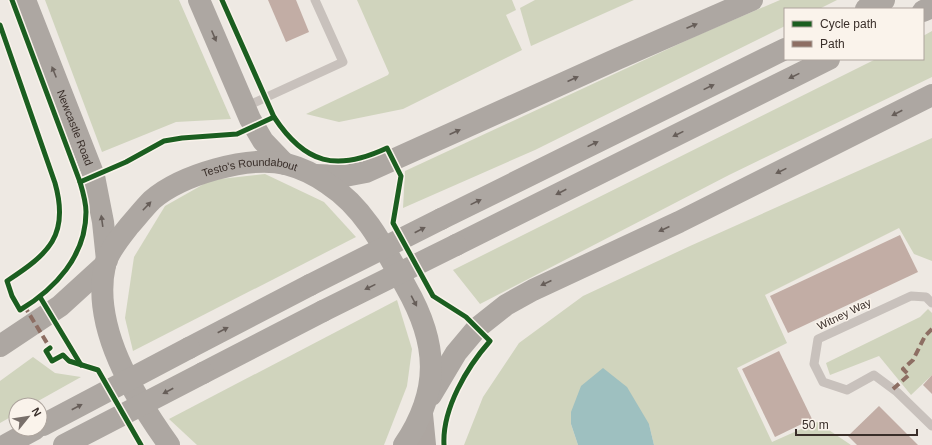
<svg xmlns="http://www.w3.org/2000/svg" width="932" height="445" font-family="Arial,sans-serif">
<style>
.green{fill:#d0d4bd}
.water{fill:#9ec0c0}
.building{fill:#c2ada5}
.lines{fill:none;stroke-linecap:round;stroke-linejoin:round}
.service{stroke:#c8c1bc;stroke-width:9}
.primary{stroke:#ada6a1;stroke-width:22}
.trunk{stroke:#ada7a2;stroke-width:22}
.trunk-bridge{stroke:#ada7a2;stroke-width:22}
.quiet{stroke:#8d6e63;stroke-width:4;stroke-dasharray:8 4;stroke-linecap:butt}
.cycleway-casing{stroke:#faf3eb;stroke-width:8}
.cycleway{stroke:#1b5e20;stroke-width:5}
.oneway{fill:#675e59}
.labels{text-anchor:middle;stroke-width:3;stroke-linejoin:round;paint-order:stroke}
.street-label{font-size:11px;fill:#392e29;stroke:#faf3eb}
</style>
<rect width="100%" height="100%" fill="#eee9e3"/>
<g class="green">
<polygon points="45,0 179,0 231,119 176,122 102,152"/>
<polygon points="357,0 512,0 516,10 506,15 522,50 403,109 339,122 306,114 388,75 389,73"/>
<polygon points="535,0 634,0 531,46 520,8"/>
<polygon points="780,0 837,0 819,9 785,9 785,26 535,150 403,208 405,171 696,36"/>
<polygon points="932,31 932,77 729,175 480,304 453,270 876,59 923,59 923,36"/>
<polygon points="932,138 932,261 914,254 899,228 765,295 787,343 737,368 772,442 817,422 851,445 654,445 649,424 571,424 578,445 464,445 483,397 519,343 583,296 690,246"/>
<polygon points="265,174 324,202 356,237 133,351 125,318 134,257 165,206 211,180"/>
<polygon points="397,300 412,349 407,386 384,445 197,445 169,419"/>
<polygon points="928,309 932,313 932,375 911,395 879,356 830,375 826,363 920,317"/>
<polygon points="33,357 55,373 81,377 31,405 16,405 16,414 0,423 0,381"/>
</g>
<polygon class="water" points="603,368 627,387 649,424 654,445 578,445 571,424 571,412 581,386"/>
<g class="building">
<polygon points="268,0 296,0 309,32 286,42"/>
<polygon points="900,235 918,272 788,333 770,296"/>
<polygon points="779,351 812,419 775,437 742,369"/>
<polygon points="932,375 932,394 923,385"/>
<polygon points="879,406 918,445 857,445 848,436"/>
</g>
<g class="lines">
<g class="service">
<polyline points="245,107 343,62 315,0"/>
<polyline points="932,303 926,297 911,296 818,339 814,364 823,382 847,390 874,375 897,392 932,426"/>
</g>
<polyline class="primary" points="422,414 425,445"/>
<g class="trunk">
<path id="s1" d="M25,0L94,176L103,222L107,260"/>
<polyline points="199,0 250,119 263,141 285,164"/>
<polyline points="866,9 884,0"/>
<polyline points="923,11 932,7"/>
<polyline points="315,175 345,176 366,172 617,59 752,0"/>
<polyline points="441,219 785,49"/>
<polyline points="456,245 829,59"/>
<polyline points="0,346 60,306 105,265"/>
<polyline points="189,348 310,285"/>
<polyline points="203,373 323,311"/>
<polyline points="431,395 456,353 477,328 506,305 533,290 679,222 932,95"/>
<polyline points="6,445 35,429"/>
<path id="s2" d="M169,445C134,396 91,327 105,265C108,252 121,236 129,226C137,217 144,208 152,200C181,175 248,155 286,164C301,168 316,175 328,184C365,208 385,249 406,287C438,343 441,390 404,445"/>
</g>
<g class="trunk-bridge">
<polyline points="310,285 441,219"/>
<polyline points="323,311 456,245"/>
<polyline points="43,425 189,348"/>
<polyline points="64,445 203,373"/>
</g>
<g class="quiet">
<polyline points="23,308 25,307 50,348 47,350"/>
<polyline points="893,389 909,375 903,369 913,360 925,336 932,329"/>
</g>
<defs>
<g id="cycleway">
<path d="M222,0L274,117C305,164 336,172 387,148L401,176L393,223L433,296L466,317L490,341C467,367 442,409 444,445"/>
<path d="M0,25L55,183C70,236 48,254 7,281L12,296L20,310C55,289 86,256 86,212C86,202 83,192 80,182L12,0"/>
<polyline points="80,182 126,162 164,141 182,138 237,134 274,117"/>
<polyline points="40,297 81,365"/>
<polyline points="50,348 46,351 52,361 63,355 69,361 98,370 141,445"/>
</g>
</defs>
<use href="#cycleway" class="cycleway-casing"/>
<use href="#cycleway" class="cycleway"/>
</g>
<defs><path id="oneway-solid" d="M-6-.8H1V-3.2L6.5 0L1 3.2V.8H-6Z"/></defs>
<g class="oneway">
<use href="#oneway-solid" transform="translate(692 26) rotate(-23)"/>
<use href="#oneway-solid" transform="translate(214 36) rotate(67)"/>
<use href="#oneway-solid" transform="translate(54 72) rotate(-112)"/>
<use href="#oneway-solid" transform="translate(794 76) rotate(154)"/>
<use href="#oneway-solid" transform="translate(573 79) rotate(-24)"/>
<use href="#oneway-solid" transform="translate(709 87) rotate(-26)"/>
<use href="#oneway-solid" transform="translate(897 113) rotate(153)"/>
<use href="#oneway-solid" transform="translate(455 132) rotate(-24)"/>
<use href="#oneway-solid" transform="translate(678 134) rotate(154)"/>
<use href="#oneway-solid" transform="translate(593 144) rotate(-26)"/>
<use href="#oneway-solid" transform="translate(781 171) rotate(154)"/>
<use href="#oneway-solid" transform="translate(561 192) rotate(153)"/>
<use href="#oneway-solid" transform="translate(476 202) rotate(-26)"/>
<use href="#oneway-solid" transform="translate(147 206) rotate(-46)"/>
<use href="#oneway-solid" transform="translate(102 221) rotate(-98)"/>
<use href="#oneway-solid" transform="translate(664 229) rotate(155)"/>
<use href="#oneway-solid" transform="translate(420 230) rotate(-27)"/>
<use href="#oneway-solid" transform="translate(546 283) rotate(155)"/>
<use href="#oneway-solid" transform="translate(370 287) rotate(154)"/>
<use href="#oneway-solid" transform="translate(414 301) rotate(62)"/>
<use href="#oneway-solid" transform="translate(223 330) rotate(-27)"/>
<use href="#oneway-solid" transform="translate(168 391) rotate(152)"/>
<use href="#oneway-solid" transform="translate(77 407) rotate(-28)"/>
</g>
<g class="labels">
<g class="street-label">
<text dy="4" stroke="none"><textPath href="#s1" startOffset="137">Newcastle Road</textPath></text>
<text dy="4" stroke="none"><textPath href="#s2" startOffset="383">Testo's Roundabout</textPath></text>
<text transform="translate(844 314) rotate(-26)" y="4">Witney Way</text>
</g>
</g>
<rect x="784" y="8" width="140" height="52" fill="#faf3eb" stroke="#ada49d"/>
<rect x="792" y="21" width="20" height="6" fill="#1b5e20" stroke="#ada49d"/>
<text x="820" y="28" font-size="12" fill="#392e29">Cycle path</text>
<rect x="792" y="41" width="20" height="6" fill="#8d6e63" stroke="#ada49d"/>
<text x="820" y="48" font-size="12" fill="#392e29">Path</text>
<g transform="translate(28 417) rotate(60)"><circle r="19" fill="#faf3eb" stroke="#ada49d"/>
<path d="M0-3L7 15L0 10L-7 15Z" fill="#786f6a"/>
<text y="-6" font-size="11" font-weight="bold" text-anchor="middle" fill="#392e29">N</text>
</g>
<path d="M796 429v6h121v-6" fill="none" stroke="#392e29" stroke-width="2"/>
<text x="802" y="429" font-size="12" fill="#392e29" stroke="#faf3eb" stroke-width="3" paint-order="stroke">50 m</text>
</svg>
